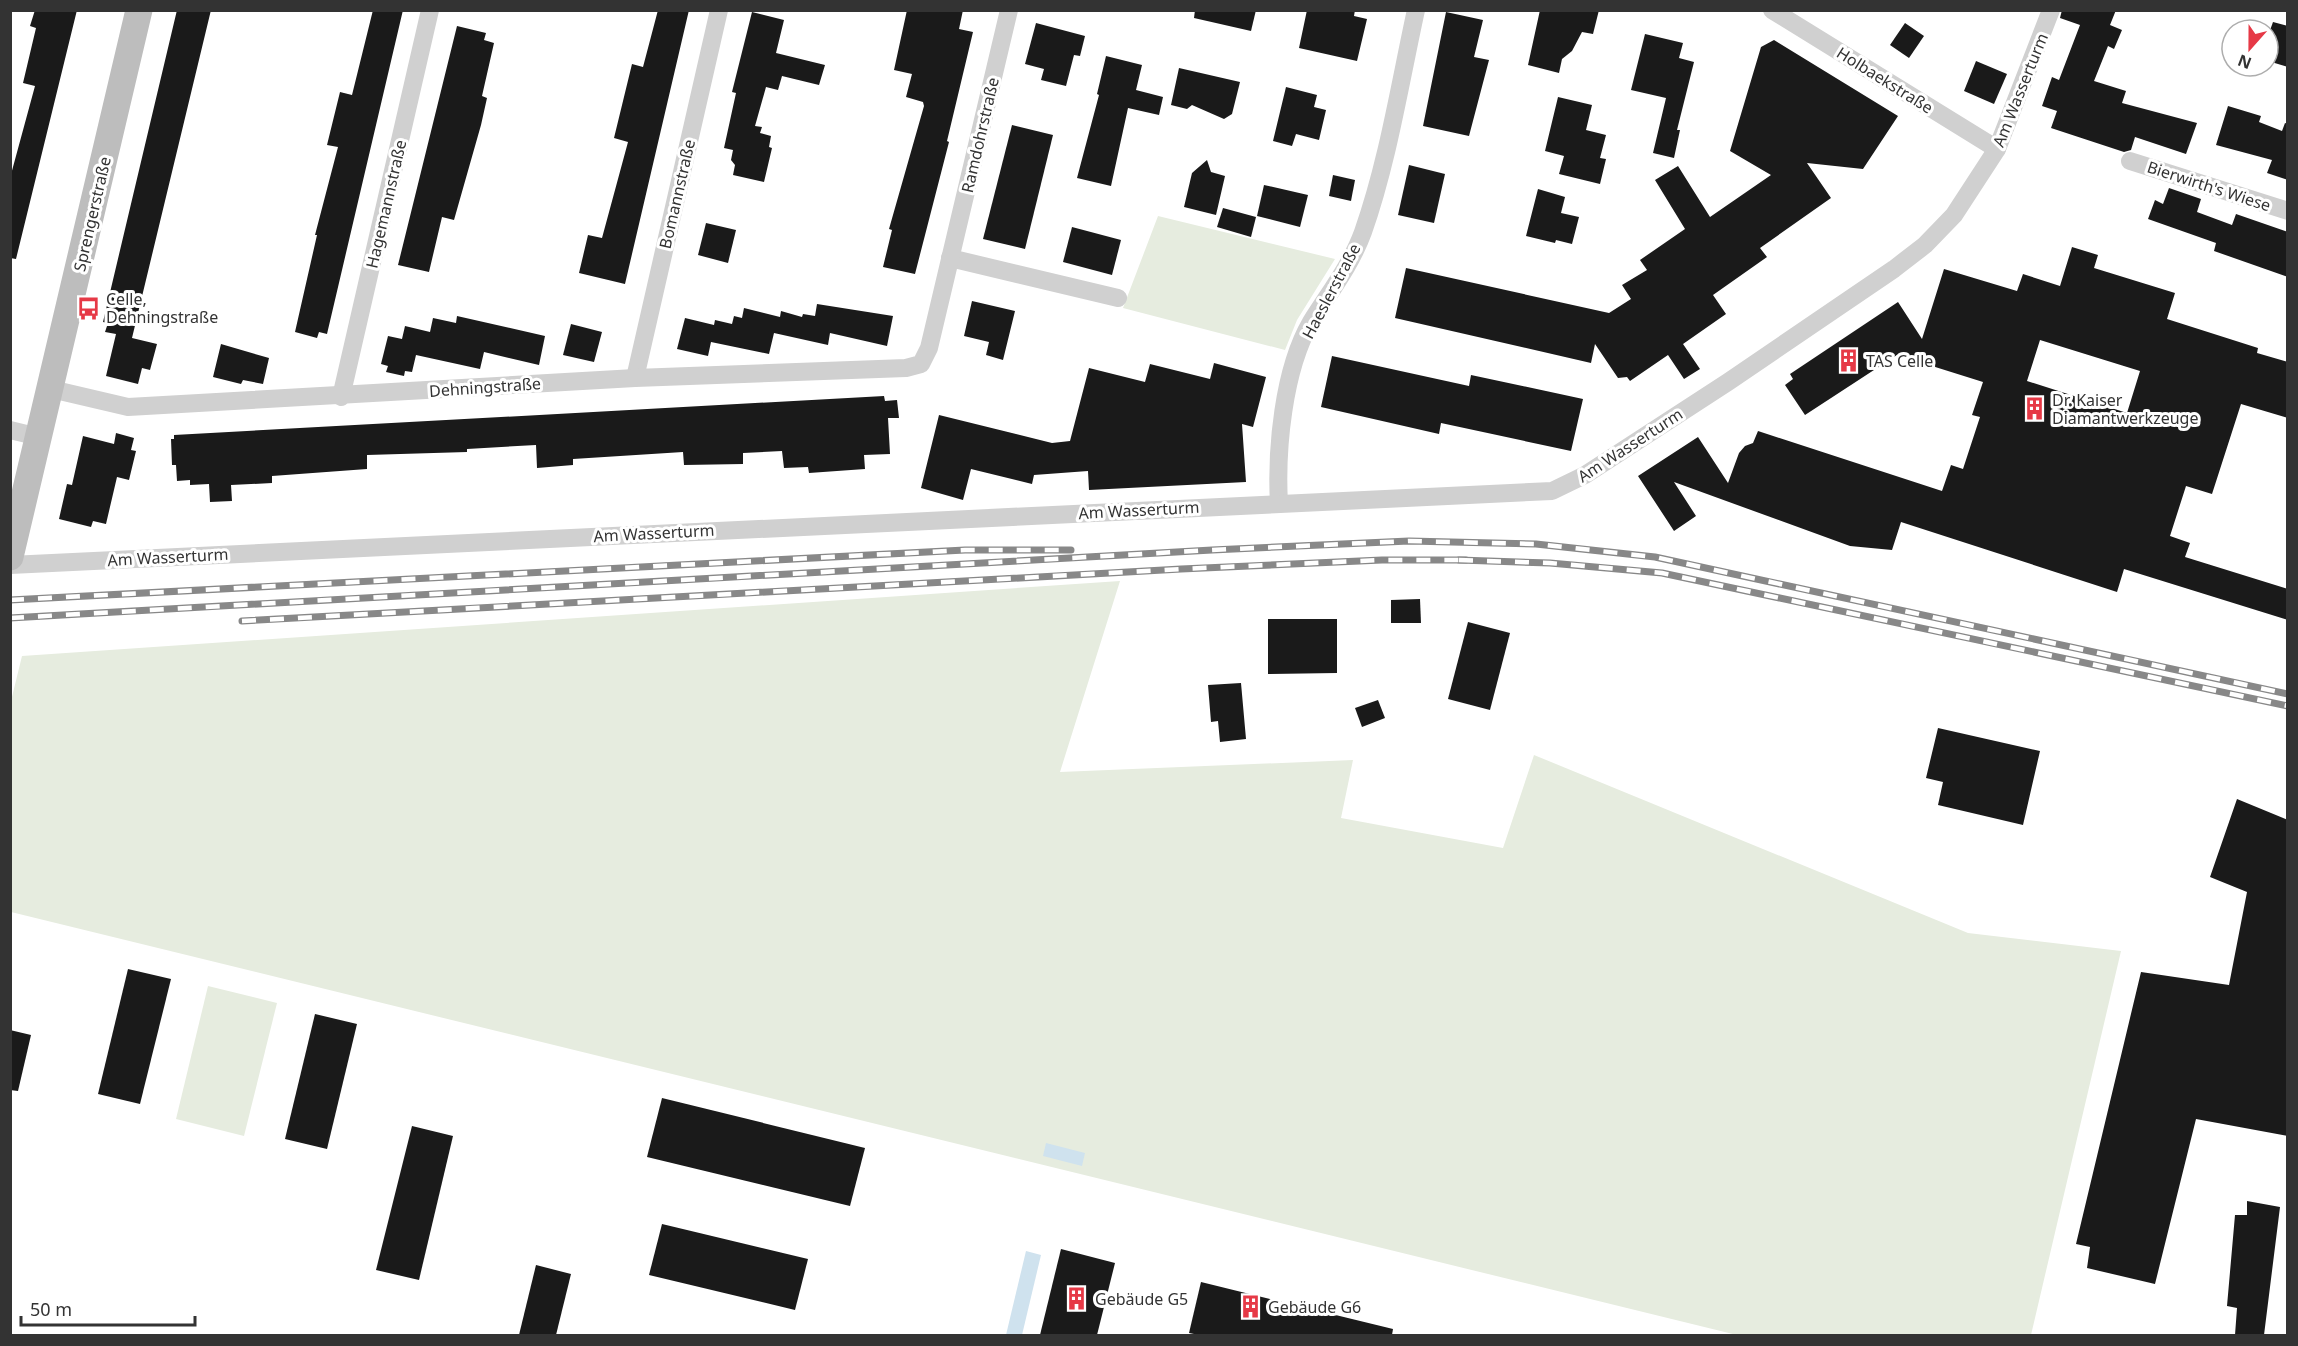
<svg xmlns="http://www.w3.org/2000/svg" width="2298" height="1346" font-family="'Noto Sans',sans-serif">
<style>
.green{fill:#e6ecdf}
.water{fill:#cfe2ee}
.building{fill:#1a1a1a;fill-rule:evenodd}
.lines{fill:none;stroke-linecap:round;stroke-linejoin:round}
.street{stroke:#d0d0d0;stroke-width:18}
.secondary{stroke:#bdbdbd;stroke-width:27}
.rail-casing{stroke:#888;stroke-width:7}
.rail{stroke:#fff;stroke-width:4.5;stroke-dasharray:14;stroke-linecap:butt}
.labels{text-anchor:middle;stroke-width:6;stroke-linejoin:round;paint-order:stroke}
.street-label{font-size:16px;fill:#333;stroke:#fff}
.poi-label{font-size:16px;fill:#333;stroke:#fff;text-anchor:start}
</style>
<rect width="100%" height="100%" fill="#fff"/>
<g class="green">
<polygon points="1158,216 1335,259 1297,320 1285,350 1123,308"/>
<polygon points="1120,581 1060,772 1353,760 1341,818 1503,848 1534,755 1968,933 2121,951 2031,1335 1741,1336 11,912 11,701 22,656"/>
<polygon points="208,986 277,1003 244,1136 176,1119"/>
</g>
<g class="water">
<polygon points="1046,1143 1085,1153 1082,1166 1043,1156"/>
<polygon points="1026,1251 1041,1255 1022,1335 1006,1335"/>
</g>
<g class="building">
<polygon points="35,10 77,10 16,259 10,258 10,178 35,86 23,83 36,28 30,26"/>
<polygon points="177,10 211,10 132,338 157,344 150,370 142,368 138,384 106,376 116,334 105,332 108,323 103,322"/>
<polygon points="373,10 403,10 327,334 319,332 317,338 295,332 317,235 315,235 338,147 327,145 340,92 352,95"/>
<polygon points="658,10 689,10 625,284 579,273 588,235 602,238 628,142 614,138 632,64 643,67"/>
<polygon points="907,10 963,10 959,29 973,32 947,141 949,142 915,274 883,267 892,230 889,229 924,106 923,102 906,97 912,74 894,70"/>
<polygon points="1195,10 1256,10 1251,31 1194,18"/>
<polygon points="1307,10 1355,10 1354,16 1367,19 1357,61 1299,48"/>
<polygon points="1540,10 1599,10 1593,34 1582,32 1572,51 1562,59 1559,73 1528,65"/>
<polygon points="2062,10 2116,10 2110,25 2122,30 2114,49 2108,46 2094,81 2126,91 2122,103 2197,123 2186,154 2135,137 2131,150 2124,152 2051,128 2057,111 2042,106 2052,77 2059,80 2080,25 2060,18"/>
<polygon points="752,12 784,20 776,53 825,65 819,85 782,76 778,90 766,87 755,126 762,127 760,133 771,136 769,147 772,148 764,182 733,175 735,165 731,160 733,150 724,148 736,93 732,92"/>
<polygon points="1446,12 1483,20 1474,57 1489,60 1469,136 1423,126"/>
<polygon points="2273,22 2288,26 2288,67 2268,61 2268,36"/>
<polygon points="1036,23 1085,36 1080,56 1074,55 1066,86 1041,80 1044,69 1025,64"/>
<polygon points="1905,23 1924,36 1909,58 1890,45"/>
<polygon points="457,26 486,33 484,40 494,43 482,96 487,98 481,125 454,220 442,217 429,272 398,265"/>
<polygon points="1645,34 1683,43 1679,58 1694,62 1677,130 1680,130 1674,158 1653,153 1666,98 1631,90"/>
<polygon points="1774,40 1898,116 1863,169 1807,163 1831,198 1760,248 1767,257 1713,295 1726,314 1683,344 1700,369 1684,379 1668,355 1630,381 1627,377 1618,378 1595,344 1591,363 1395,318 1406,268 1609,313 1631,299 1622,285 1647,270 1640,260 1685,229 1655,180 1678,166 1710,217 1771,175 1730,151 1761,47"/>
<polygon points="1106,56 1142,65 1136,90 1163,97 1159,115 1128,108 1111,186 1077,178 1099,95 1097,94"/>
<polygon points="1976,61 2007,74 1994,104 1964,91"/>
<polygon points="1179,68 1240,82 1232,114 1224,119 1192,105 1187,109 1171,105"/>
<polygon points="1286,87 1317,95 1314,107 1326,110 1319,140 1296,134 1292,146 1273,141"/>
<polygon points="1558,97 1592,105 1586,130 1606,135 1600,158 1606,159 1600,184 1559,174 1564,156 1545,151"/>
<polygon points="2228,106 2261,116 2259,122 2282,131 2285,123 2288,124 2288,180 2267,173 2272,160 2216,145"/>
<polygon points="1012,125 1053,135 1025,249 983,239"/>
<polygon points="1207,160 1211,172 1225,176 1216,215 1184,207 1192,173"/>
<polygon points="1409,165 1445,174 1434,223 1398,215"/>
<polygon points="1333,175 1355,180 1351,201 1329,196"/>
<polygon points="1264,185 1308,195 1300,227 1257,216"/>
<polygon points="2169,188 2201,199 2197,212 2232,225 2236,214 2288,232 2288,277 2214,251 2216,243 2148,219 2155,200 2163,204"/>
<polygon points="1538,189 1565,197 1561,213 1579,217 1572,244 1556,240 1555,243 1526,236"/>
<polygon points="1223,208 1256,217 1251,237 1217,227"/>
<polygon points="706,223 736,230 728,263 698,255"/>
<polygon points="1072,227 1121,240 1112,275 1063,262"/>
<path d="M2072,247L2098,255L2094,268L2175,293L2167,319L2258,348L2257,353L2288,362V418L2241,404L2212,494L2186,486L2170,536L2190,543L2185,557L2288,589V620L2124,569L2117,592L1901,522L1892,550L1850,546L1674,482L1696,516L1674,531L1638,476L1698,437L1728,483L1739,453L1745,446L1753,443L1758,431L1942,491L1951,465L1963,469L1980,417L1972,415L1983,382L1897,355L1805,415L1785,385L1793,379L1790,374L1898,302L1922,339L1944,269L2017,291L2023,274L2060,286ZM2040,340L2140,371L2127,413L2027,381Z"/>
<polygon points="972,301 1015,311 1003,360 986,355 989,342 964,336"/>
<polygon points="817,304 893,316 887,346 830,333 828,345 774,333 769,354 711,342 708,356 677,349 685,318 714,325 715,320 732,324 734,316 742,318 744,308 780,317 781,311 802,317 803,314 815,316"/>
<polygon points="457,316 545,336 539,365 484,352 480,369 416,355 412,372 405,371 404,376 386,372 388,366 381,364 388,336 402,339 405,326 430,332 433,318 456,323"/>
<polygon points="571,324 602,332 594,362 563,355"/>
<polygon points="221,344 269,358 263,384 243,380 241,384 213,377"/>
<polygon points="1332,356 1469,386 1471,375 1583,399 1571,451 1441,423 1439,434 1321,407"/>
<polygon points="1214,363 1266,377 1253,427 1242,424 1246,482 1089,490 1088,471 1034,475 1032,484 971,469 963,500 921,488 939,415 1052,443 1070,441 1089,368 1145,382 1150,364 1210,379"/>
<polygon points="884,396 885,401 897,400 899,418 888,418 890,454 864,455 865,469 809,473 808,467 784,468 782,451 743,453 743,464 684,465 683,452 573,459 573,465 537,468 536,445 467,449 467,452 367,455 367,469 272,476 272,483 231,485 232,501 210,502 209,484 190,485 190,480 177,481 176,465 172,465 171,439 174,439 174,435"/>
<polygon points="116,433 134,438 131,450 136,451 129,480 117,477 106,524 93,521 91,527 59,519 67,484 72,485 83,436 114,444"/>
<polygon points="1420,599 1421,623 1391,623 1391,600"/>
<polygon points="1268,619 1337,619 1337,673 1268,674"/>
<polygon points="1468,622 1510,633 1490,710 1448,699"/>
<polygon points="1241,683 1246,739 1220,742 1218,721 1211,722 1208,685"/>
<polygon points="1378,700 1385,718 1362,727 1355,708"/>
<polygon points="1938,728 2040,751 2023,825 1938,805 1943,782 1926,778"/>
<polygon points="2237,799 2288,820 2288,1136 2196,1119 2155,1284 2087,1268 2090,1247 2076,1244 2141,972 2229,985 2247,892 2210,877"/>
<polygon points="128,969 171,979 140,1104 98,1094"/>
<polygon points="315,1014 357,1024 327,1149 285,1139"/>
<polygon points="10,1030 31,1035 18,1091 10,1090"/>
<polygon points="662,1098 865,1148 850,1206 647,1157"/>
<polygon points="412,1126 453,1136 419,1280 376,1270"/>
<polygon points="2247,1201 2280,1207 2264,1335 2235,1335 2237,1308 2227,1306 2235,1215 2247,1215"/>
<polygon points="662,1224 808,1259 795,1310 649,1275"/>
<polygon points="1061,1249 1115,1263 1097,1335 1040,1335"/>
<polygon points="536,1265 571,1274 556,1335 519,1335"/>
<polygon points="1201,1282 1393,1329 1392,1335 1199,1335 1189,1333"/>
</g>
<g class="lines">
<g class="street">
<polyline points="1772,10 1997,149"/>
<polyline points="2130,161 2288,211"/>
<polyline points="950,258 1118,298"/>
<polyline points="635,378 719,10"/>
<polyline points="51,389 128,407 635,378 906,368 921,364 929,348 1009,10"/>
<polyline points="341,397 430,10"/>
<polyline points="10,430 39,437"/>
<path d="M1279,504C1276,450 1283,370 1311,322C1329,293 1351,265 1363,232C1388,161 1400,83 1416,10"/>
<polyline points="10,565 1552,491 1585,475 1728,382 1894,269 1925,245 1954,215 1997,149 2051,10"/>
</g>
<polyline class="secondary" points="10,557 139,10"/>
<defs>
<g id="rail">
<polyline points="1459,560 1550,563 1662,573 2288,706"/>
<polyline points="10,600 965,550 1071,550"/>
<polyline points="10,618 1212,550 1409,541 1536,544 1655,557 2288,694"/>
<polyline points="242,621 1181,569 1382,560 1466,560"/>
</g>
</defs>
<use href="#rail" class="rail-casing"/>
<use href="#rail" class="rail"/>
</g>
<defs>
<symbol id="bus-bare" viewBox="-9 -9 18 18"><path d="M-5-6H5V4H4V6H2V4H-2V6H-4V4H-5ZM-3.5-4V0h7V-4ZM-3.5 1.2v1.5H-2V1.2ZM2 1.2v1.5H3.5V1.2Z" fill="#e63946" stroke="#fff" stroke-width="2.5" paint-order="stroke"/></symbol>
<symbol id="building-bare" viewBox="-9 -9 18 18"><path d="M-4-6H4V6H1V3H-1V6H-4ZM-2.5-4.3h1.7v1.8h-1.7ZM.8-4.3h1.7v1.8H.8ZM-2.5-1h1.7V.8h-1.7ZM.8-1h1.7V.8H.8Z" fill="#e63946" stroke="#fff" stroke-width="2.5" paint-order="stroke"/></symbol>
</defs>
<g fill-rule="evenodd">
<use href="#bus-bare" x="72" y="292" width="33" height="33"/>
<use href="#building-bare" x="1832" y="344" width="33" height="33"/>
<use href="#building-bare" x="2018" y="392" width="33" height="33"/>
<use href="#building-bare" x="1060" y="1282" width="33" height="33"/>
<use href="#building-bare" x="1234" y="1290" width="33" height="33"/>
</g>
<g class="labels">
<g class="street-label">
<text transform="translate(1885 80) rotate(32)" y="6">Holbaekstraße</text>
<text transform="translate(2020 90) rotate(-68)" y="6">Am Wasserturm</text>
<text transform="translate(980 135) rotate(-77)" y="6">Ramdohrstraße</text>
<text transform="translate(2209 186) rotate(18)" y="6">Bierwirth's Wiese</text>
<text transform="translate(677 194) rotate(-77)" y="6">Bomannstraße</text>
<text transform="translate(386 204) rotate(-77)" y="6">Hagemannstraße</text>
<text transform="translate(92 214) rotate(-77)" y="6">Sprengerstraße</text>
<text transform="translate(1331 291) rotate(-62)" y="6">Haeslerstraße</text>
<text transform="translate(485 387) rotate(-4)" y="6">Dehningstraße</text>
<text transform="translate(1630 445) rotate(-33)" y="6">Am Wasserturm</text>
<text transform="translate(1139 510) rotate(-3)" y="6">Am Wasserturm</text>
<text transform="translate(654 533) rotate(-3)" y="6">Am Wasserturm</text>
<text transform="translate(168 557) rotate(-3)" y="6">Am Wasserturm</text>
</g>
<g class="poi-label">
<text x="106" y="305">Celle,<tspan x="106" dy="18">Dehningstraße</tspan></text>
<text x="1866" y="367">TAS Celle</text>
<text x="2052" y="406">Dr. Kaiser<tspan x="2052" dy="18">Diamantwerkzeuge</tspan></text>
<text x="1095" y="1305">Gebäude G5</text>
<text x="1268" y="1313">Gebäude G6</text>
</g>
</g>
<rect width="2298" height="1346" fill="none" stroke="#333333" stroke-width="24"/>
<g transform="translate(2250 48) rotate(201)"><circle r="28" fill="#ffffff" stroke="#adadad" stroke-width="1.5"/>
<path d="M0-4.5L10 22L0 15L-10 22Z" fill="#e63946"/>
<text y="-9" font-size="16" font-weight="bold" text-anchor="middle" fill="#333333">N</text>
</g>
<path d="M21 1316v9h174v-9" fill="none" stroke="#333333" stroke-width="3"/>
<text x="30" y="1316" font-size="18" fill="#333333" stroke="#ffffff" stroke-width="4.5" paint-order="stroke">50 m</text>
</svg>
